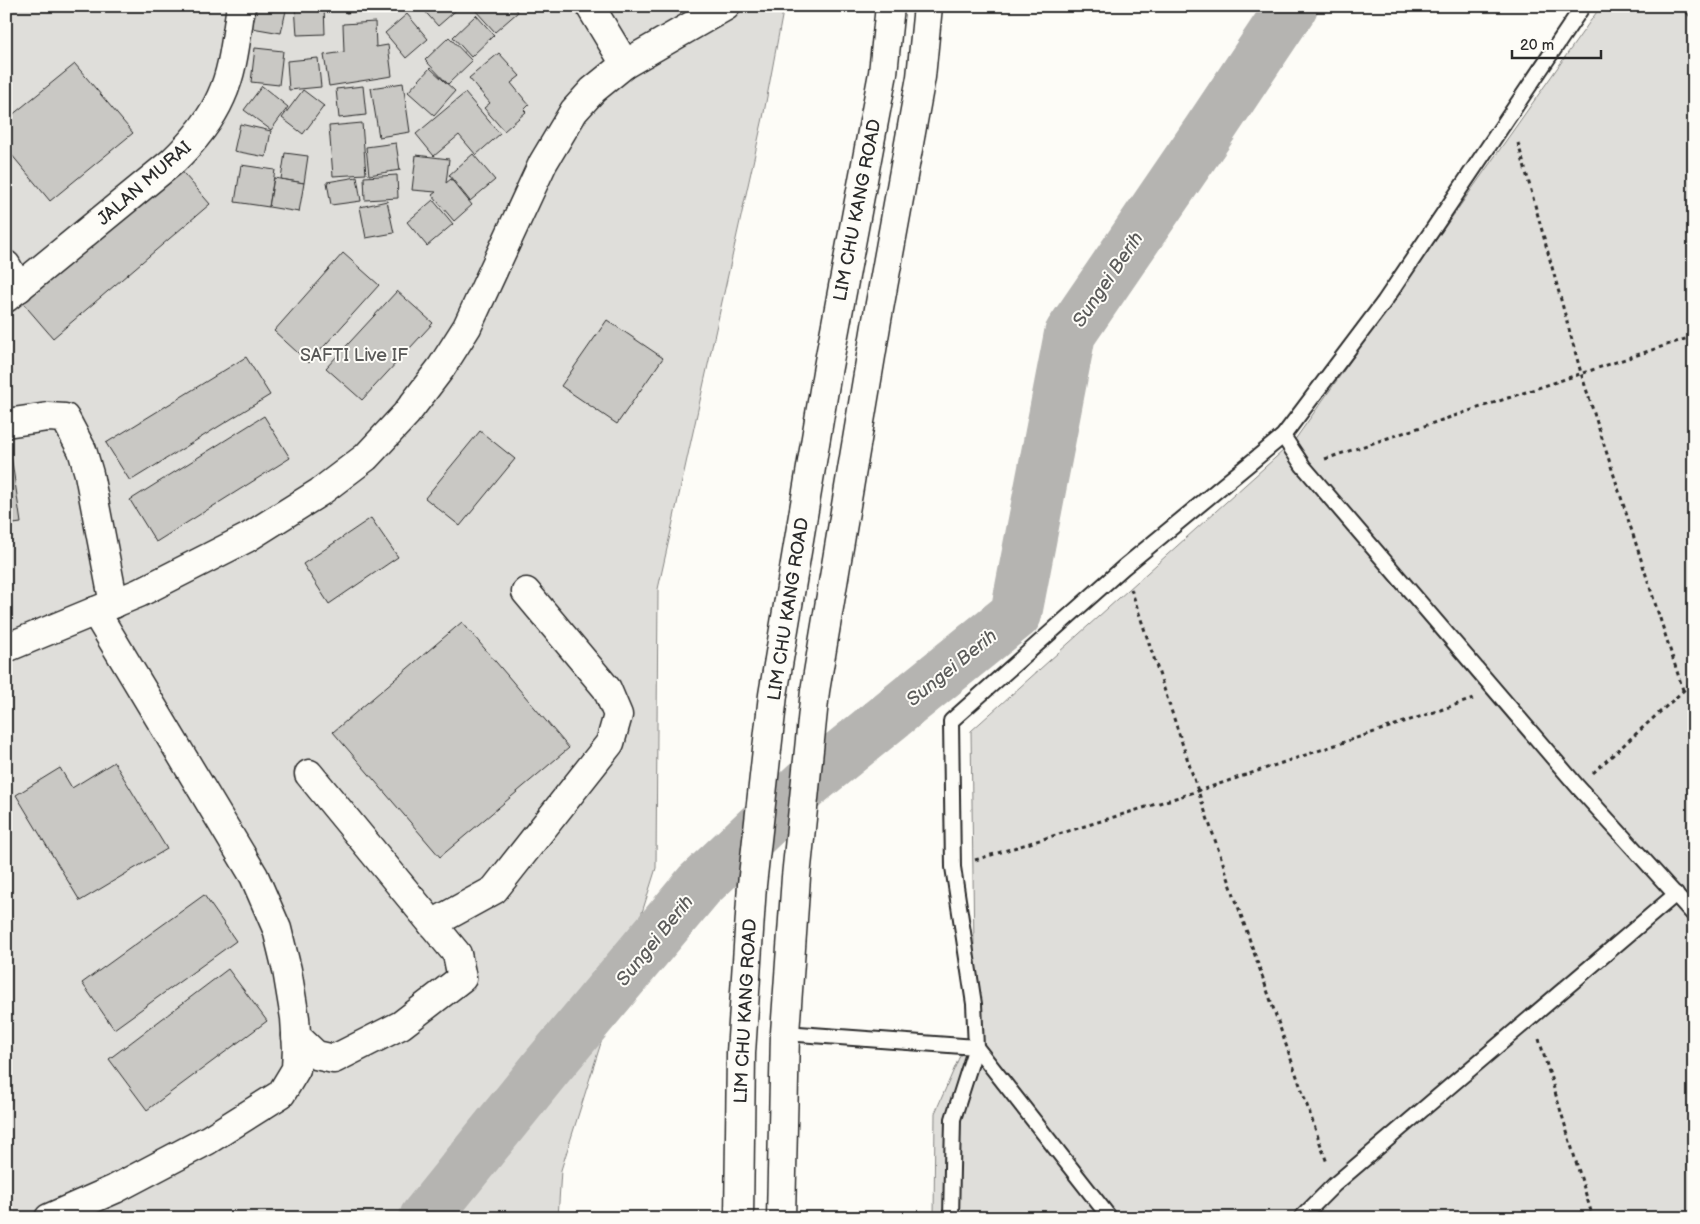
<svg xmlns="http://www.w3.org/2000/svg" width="1700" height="1224" font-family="'Balsamiq Sans',sans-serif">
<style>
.green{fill:#dfdeda;stroke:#858482}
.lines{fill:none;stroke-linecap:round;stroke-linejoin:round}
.river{stroke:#b5b4b1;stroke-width:52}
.building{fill:#c9c8c4;stroke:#2b2b2b}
.service-casing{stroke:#2b2b2b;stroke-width:18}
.minor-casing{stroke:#2b2b2b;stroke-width:31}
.primary-casing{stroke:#2b2b2b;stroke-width:31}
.path{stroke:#2b2b2b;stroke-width:3;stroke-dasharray:4 4;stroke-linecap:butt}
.service{stroke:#fdfcf7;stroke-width:14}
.minor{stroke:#fdfcf7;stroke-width:28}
.primary{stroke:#fdfcf7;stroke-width:28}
.labels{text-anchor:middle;stroke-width:4;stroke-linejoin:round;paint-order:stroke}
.street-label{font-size:18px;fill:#2b2b2b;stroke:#fdfcf7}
.park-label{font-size:18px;fill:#585857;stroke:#fdfcf7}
.water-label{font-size:19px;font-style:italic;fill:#5b5b5a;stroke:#fdfcf7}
</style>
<rect width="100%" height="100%" fill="#fdfcf7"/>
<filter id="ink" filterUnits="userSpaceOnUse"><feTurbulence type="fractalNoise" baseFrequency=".02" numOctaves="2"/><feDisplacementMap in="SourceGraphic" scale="10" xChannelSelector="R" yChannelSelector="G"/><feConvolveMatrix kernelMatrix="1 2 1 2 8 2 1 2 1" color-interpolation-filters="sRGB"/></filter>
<g filter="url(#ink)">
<g class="green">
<polygon points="6,6 784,6 763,118 658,589 656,868 561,1170 558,1218 6,1218"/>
<polygon points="1601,6 1680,6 1694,22 1694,1218 934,1218 935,1113 975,1021 971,731 1294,441"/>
</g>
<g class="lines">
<polyline class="river" points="425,1218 546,1068 699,885 806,784 1016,614 1070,334 1208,132 1292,6"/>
</g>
<g class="building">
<polygon points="257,6 287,6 281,33 252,28"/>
<polygon points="295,6 324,6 325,34 297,35"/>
<polygon points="345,6 377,6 377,9 346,13"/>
<polygon points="420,6 461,6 438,26"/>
<polygon points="479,6 513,6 518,12 495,32 475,10"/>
<polygon points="407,14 428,39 406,58 385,33"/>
<polygon points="476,15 494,35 471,57 453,37"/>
<polygon points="375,22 376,47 388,45 392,76 329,86 324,55 344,52 343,24"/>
<polygon points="449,37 472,61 448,84 425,60"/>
<polygon points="255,48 283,51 279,85 251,82"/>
<polygon points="499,53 520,76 511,83 529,105 524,110 526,112 504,131 484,108 490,103 469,78"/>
<polygon points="318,58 321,87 289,90 287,61"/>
<polygon points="75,64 133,133 50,201 6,148 6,120"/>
<polygon points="430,68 455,91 434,115 408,92"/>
<polygon points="403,83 410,132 379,137 371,88"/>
<polygon points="262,86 288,107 271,130 244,110"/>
<polygon points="363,86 366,115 339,118 336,89"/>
<polygon points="303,90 324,106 303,134 282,118"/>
<polygon points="465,93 500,134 476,155 459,135 434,156 416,134"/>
<polygon points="362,123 366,174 333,176 329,126"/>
<polygon points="240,124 271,131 266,157 234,151"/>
<polygon points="396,143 400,170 369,175 366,147"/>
<polygon points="285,153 308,156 304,183 281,179"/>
<polygon points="473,154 495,180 470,201 449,175"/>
<polygon points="416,155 449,159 446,183 451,179 472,205 454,221 432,195 436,192 412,190"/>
<polygon points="241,165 275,170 269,207 235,202"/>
<polygon points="179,168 210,204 53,338 22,302"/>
<polygon points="397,175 398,198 365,200 364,177"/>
<polygon points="357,177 361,201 331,205 327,182"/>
<polygon points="274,178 304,183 299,212 269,207"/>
<polygon points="433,200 453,224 427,246 407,222"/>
<polygon points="387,201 394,233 366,238 360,207"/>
<polygon points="343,253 379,285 309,363 274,331"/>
<polygon points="397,291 433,323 362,400 326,368"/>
<polygon points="607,320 663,358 617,424 561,386"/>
<polygon points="246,357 270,395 130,481 106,443"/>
<polygon points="264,416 290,458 156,542 130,500"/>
<polygon points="480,431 515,459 460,526 425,498"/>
<polygon points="9,441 21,523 6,525 6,442"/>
<polygon points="371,518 398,557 329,604 303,564"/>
<polygon points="462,622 569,748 440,857 333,732"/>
<polygon points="114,762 167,849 80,901 16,795 60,768 72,788"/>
<polygon points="204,895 236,941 114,1029 82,983"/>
<polygon points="228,969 267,1021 147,1110 109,1059"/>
</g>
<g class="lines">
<defs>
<g id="service">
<polyline points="1692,6 1694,9"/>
<polyline points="1283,436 1303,466 1578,787 1694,915"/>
<polyline points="785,1033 976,1047 1110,1218"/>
<polyline points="951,1218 953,1119 976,1047 974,1004 953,867 951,721 1124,567 1283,436 1384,302 1583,6"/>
<polyline points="1301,1218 1334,1185 1676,894"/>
</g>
<g id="minor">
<polyline points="590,6 625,64"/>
<polyline points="6,265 19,288"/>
<path d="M6,298L172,162C192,143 210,122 221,97C234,69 236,36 241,6"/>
<polyline points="6,423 48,417 65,418 82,450 89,474 114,604"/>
<polyline points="6,648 139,593 247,538 320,492 366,457 406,414 441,368 467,327 543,163 574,111 593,90 625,64 726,6"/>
<polyline points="432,924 494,890 610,743 618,715 607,689 526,592"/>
<polyline points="296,1036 316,1055 334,1059 401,1025 462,978 457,954 309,774"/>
<polyline points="49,1218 115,1189 208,1140 281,1094 296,1069 297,1048 295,1018 287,970 277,929 254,876 95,611"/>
</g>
<g id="primary">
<polyline points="739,1218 741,1053 752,885 773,695 827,372 883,73 890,6"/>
<polyline points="781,1218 785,1033 796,877 815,691 877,320 921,77 928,6"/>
</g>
</defs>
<use href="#service" class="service-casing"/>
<use href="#minor" class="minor-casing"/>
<use href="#primary" class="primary-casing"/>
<g class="path">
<polyline points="1518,143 1581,373 1683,690"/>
<polyline points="1325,459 1694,336"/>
<polyline points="1131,589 1198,791 1327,1163"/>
<polyline points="1593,773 1694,681"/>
<polyline points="975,860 1198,791 1473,699"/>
<polyline points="1539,1039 1593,1218"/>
</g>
<use href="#service" class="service"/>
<use href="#minor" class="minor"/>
<use href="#primary" class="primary"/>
</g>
</g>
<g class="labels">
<g class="street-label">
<text transform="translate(144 183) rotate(-41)" y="6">JALAN MURAI</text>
<text transform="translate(857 210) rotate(-79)" y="6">LIM CHU KANG ROAD</text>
<text transform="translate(788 609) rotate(-81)" y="6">LIM CHU KANG ROAD</text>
<text transform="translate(745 1011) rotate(-87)" y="6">LIM CHU KANG ROAD</text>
</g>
<g class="park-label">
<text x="354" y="361">SAFTI Live IF</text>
</g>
<g class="water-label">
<text transform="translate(1107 279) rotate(-56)" y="7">Sungei Berih</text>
<text transform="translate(951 667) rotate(-39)" y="7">Sungei Berih</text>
<text transform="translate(654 940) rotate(-51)" y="7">Sungei Berih</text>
</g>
</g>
<rect width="1700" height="1224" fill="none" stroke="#fdfcf7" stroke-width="25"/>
<rect x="12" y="12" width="1675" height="1199" fill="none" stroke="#2b2b2b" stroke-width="2" filter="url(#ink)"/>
<path d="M1512 50v8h89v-8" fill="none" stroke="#2b2b2b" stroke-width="2.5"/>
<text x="1520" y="50" font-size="15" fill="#2b2b2b" stroke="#fdfcf7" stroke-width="4" paint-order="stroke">20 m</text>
</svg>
